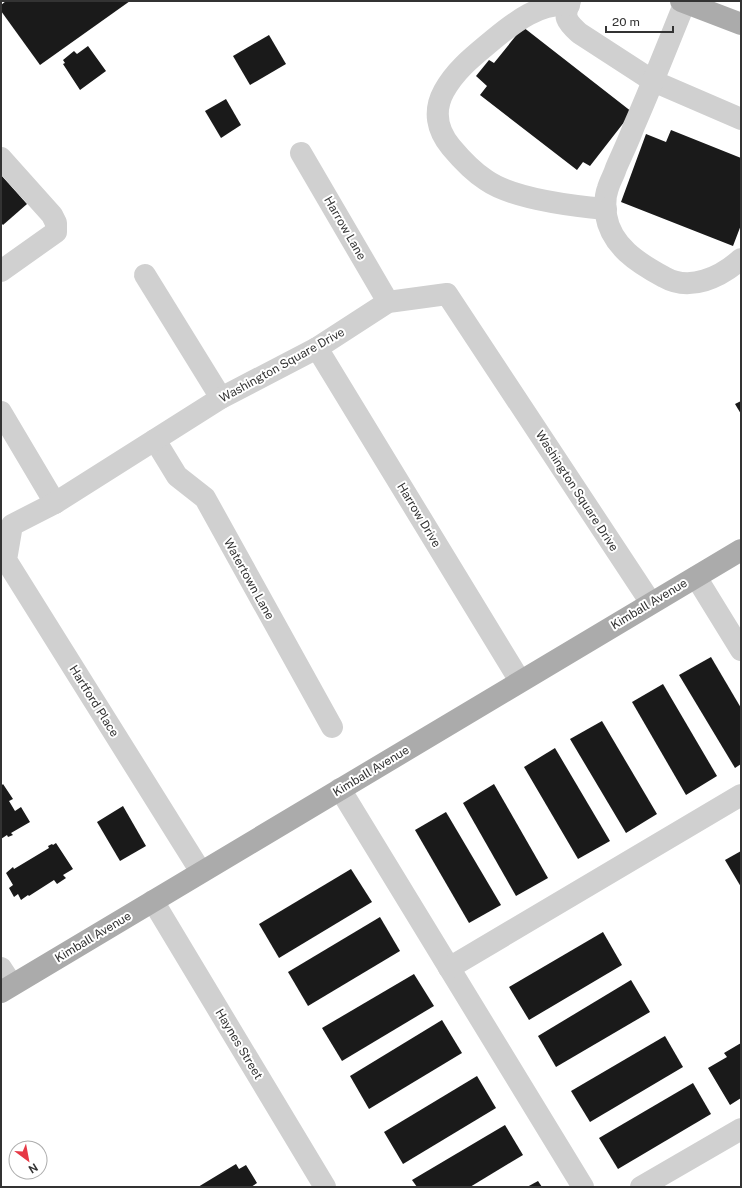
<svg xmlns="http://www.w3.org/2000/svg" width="742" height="1188" font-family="'Public Sans',sans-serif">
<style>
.building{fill:#1a1a1a}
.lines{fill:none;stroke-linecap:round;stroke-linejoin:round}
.minor{stroke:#d0d0d0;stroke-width:22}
.major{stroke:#ababab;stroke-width:22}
.labels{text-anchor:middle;stroke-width:4;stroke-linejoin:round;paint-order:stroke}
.street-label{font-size:12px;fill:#333;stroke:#fff}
</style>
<rect width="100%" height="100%" fill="#fff"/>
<g class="building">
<polygon points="6,1 130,1 40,65 1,11 1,5"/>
<polygon points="523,27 632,112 590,166 583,162 577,170 480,95 487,86 476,76 489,60 494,63"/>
<polygon points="269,35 286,64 250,85 233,56"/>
<polygon points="88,46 106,71 80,90 63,64 65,63 63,60 74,51 77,54"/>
<polygon points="226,99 241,125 221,138 205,111"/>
<polygon points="671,130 741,158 741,225 733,246 621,202 646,134 666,142"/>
<polygon points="1,175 27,204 3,225 1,223"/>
<polygon points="741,401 741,414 735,404"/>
<polygon points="711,657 741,708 741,764 735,768 679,675"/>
<polygon points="663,684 717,776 686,795 632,702"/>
<polygon points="602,721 657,814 626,833 570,739"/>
<polygon points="555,748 610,841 578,859 524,767"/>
<polygon points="3,784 13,799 9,801 15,811 21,807 30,822 11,833 13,835 8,837 7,835 1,839 1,786"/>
<polygon points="494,784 548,878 516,896 463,803"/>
<polygon points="123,806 146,846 120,861 97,822"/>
<polygon points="446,812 501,905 469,923 415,830"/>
<polygon points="56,843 73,869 63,875 66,878 57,884 54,880 29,896 28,895 21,900 18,894 14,897 9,888 13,885 6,873 13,867 14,869 49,848 48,846 52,844 53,845"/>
<polygon points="741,851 741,887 725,860"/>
<polygon points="351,869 372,902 279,958 259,924"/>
<polygon points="380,917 400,951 308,1006 288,972"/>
<polygon points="603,932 622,965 529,1020 509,987"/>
<polygon points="414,974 434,1006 342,1061 322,1028"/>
<polygon points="631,980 650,1012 556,1067 538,1036"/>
<polygon points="442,1020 462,1053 369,1109 350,1076"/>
<polygon points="665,1036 683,1067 590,1122 571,1091"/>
<polygon points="741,1043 741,1098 730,1105 708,1068 727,1057 724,1053"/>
<polygon points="477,1076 496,1108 403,1164 384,1132"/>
<polygon points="693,1083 711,1114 618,1169 599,1138"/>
<polygon points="505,1125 523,1155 470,1187 417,1187 412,1180"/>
<polygon points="236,1164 239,1169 246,1165 257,1183 251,1187 198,1187"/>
<polygon points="538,1181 542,1187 527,1187"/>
</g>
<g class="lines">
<g class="minor">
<path d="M570,1C563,17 566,21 579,33L653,81L741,119"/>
<path d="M685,2C668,44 652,85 634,126C629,140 622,154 616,168C614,175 610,181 608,188C605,196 605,207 606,215C611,246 638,263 664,277C690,292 721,277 741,259"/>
<path d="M569,5C539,3 516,21 494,39C475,55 456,69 444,91C433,111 437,130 451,147C461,159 472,171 486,180C513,199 573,206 606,209"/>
<polyline points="301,153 388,302"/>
<polyline points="1,158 52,215 56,223 56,232 1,271"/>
<polyline points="145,275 221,398"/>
<polyline points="317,348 520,681"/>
<polyline points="1,412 55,503"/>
<polyline points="155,440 177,476 205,498 332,727"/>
<polyline points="696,577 741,650"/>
<polyline points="340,789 583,1187"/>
<polyline points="201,872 6,560 12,525 55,503 221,398 317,348 388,302 447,294 651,603"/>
<polyline points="153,901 325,1187"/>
<polyline points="1,968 12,985"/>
<polyline points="449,968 741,795"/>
<polyline points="641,1187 741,1129"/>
</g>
<g class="major">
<polyline points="681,1 741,24"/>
<polyline points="1,992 741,550"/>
</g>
</g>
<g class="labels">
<g class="street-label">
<text transform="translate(345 228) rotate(60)" y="4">Harrow Lane</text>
<text transform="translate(282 365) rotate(-29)" y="4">Washington Square Drive</text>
<text transform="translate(577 491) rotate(57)" y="4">Washington Square Drive</text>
<text transform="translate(419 515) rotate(59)" y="4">Harrow Drive</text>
<text transform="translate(249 579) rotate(61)" y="4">Watertown Lane</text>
<text transform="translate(649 604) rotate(-31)" y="4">Kimball Avenue</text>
<text transform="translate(94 701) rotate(58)" y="4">Hartford Place</text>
<text transform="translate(371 771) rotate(-31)" y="4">Kimball Avenue</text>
<text transform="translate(93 937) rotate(-31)" y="4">Kimball Avenue</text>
<text transform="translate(239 1044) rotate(59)" y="4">Haynes Street</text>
</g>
</g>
<rect width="742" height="1188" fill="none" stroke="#333333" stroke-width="4"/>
<g transform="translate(28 1160) rotate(148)"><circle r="19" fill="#ffffff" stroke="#adadad"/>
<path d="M0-3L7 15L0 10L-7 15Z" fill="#e63946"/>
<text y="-6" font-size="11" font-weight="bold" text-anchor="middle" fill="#333333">N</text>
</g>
<path d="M606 26v6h67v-6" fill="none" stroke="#333333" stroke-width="2"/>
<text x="612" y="26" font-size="12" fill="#333333" stroke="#ffffff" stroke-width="3" paint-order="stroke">20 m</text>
</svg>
